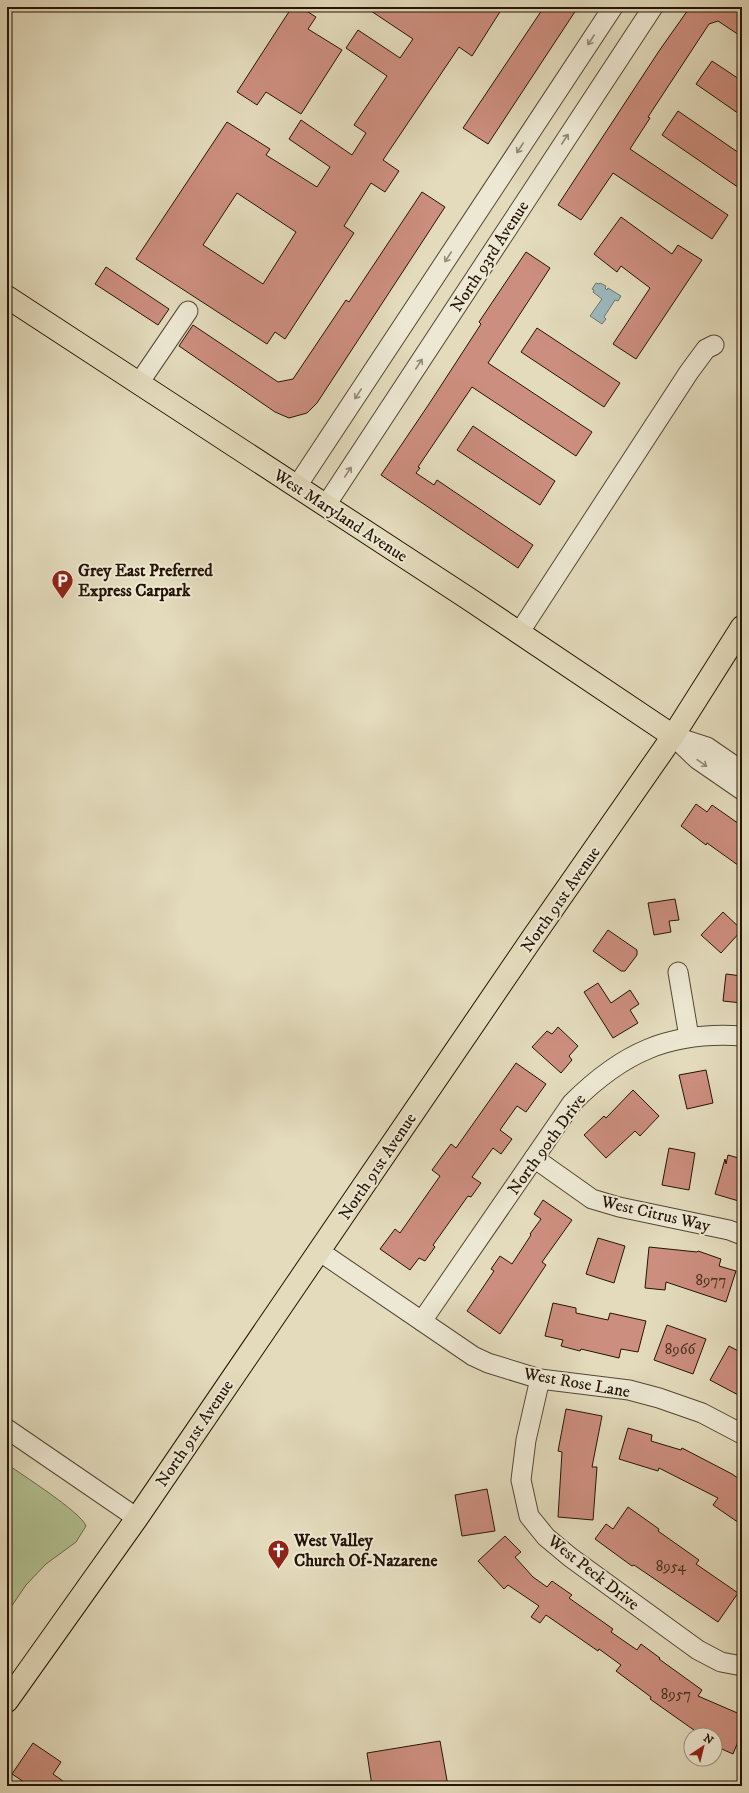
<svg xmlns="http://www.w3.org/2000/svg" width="749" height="1793" font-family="'IM FELL DW Pica',serif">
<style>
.green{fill:#b2c192;stroke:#6c6a4c}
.water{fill:#9bb8bc;stroke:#6c7673}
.building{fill:#cc8e7e;stroke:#251405;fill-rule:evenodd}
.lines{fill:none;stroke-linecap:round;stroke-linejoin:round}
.minor-casing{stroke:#544633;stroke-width:21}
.major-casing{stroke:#251405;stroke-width:24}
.minor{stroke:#ede8d3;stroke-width:19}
.major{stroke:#e3dbbc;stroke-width:22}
.oneway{stroke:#938976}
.labels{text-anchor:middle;stroke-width:4;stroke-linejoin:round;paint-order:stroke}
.number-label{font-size:15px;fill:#4f3223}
.street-label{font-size:17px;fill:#251405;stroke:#ede8d3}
.poi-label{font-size:17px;font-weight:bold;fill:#251405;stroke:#ede8d3;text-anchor:start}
</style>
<rect width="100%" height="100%" fill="#e3dbbc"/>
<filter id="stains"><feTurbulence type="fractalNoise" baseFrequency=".005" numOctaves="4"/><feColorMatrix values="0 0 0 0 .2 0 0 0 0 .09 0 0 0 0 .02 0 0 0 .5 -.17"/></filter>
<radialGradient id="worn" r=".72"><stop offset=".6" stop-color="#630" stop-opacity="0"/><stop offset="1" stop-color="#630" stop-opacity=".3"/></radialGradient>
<path class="green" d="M7,1464C22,1475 81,1512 86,1526L76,1542L46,1564L26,1585L7,1613Z"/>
<polygon class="water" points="596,283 599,284 600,283 606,286 605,288 607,290 608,288 621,296 618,301 615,300 604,317 606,319 602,324 590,316 602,299 593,292 594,290 592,289"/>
<g class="building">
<polygon points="292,7 300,7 316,17 308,29 342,50 301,114 266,92 257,105 237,92"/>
<path d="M365,7H503L472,56L459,47L383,160L399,171L385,192L371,183L344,226L354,233L285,339L275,332L267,344L136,259L227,122L270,149L266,155L317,187L330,167L289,139L301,120L352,155L366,133L354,125L387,76L346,48L358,30L400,58L413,39ZM237,193L296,232L263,284L203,245Z"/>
<polygon points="544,7 578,7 488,144 463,128"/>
<polygon points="690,7 742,7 742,37 718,21 709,24 648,117 650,118 630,149 728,215 712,239 613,173 581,220 558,205 659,51"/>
<polygon points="712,61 742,81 742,116 696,84"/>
<polygon points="678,111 742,155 742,190 662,135"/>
<polygon points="422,192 445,207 317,403 307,413 289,418 275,412 179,346 193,325 278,382 293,379 346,300 349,302"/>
<polygon points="621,217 672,254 678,245 702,260 636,359 613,344 650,288 621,266 617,272 594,254"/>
<polygon points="526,252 550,268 488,363 592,432 576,456 472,387 418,467 420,468 416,473 434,485 437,480 533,545 518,568 381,475 429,404 481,324 479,322"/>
<polygon points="106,267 169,309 158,325 95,284"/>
<polygon points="537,328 620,383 604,407 521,352"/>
<polygon points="473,426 555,481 540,505 457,450"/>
<polygon points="696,804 707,812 712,805 742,826 742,868 707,843 706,845 681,826"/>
<polygon points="675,899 679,920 669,921 671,932 654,935 648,903"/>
<polygon points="723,912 742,930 721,953 701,935"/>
<polygon points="608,930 637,950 637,955 625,971 621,971 593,951"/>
<polygon points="726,974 742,976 742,1003 723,1001"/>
<polygon points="598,983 611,1003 630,990 639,1004 630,1010 638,1023 613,1038 584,992"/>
<polygon points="558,1027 578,1046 569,1056 572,1060 561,1073 532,1047 547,1031 552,1034"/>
<polygon points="516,1063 546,1084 526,1112 517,1106 500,1130 512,1139 501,1154 493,1148 472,1177 481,1183 471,1197 468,1196 433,1245 435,1247 425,1261 419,1258 410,1270 380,1249 395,1229 400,1233 440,1176 432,1170 451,1144 456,1148"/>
<polygon points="706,1070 713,1103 687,1109 679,1075"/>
<polygon points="633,1090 659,1116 640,1136 635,1131 606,1158 584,1135 604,1116 606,1118"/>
<polygon points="669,1148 695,1153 689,1190 662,1185"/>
<polygon points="728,1155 742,1159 742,1202 715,1194 725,1159 726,1164"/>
<polygon points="543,1200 572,1220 542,1262 546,1265 500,1334 467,1311 494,1271 491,1269 500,1256 512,1264 531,1235 530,1234 541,1219 534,1214"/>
<polygon points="598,1238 625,1246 614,1283 586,1274"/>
<polygon points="649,1247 697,1252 698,1251 721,1259 719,1266 736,1271 726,1302 666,1282 665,1290 645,1288"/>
<polygon points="553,1303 576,1308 576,1313 608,1320 610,1313 646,1321 638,1352 621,1349 619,1358 581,1349 580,1351 561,1346 563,1340 545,1336"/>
<polygon points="667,1325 706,1339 693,1374 654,1360"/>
<polygon points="729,1346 742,1353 742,1397 710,1380"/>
<polygon points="566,1409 602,1416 592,1467 597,1467 593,1520 558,1517 562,1452 558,1451"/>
<polygon points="628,1428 652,1435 651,1441 681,1450 682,1448 732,1474 742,1481 742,1525 713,1505 718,1498 659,1468 658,1471 619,1459"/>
<polygon points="487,1489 495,1531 462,1536 455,1495"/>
<polygon points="628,1507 659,1529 658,1531 699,1560 696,1564 738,1593 718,1622 634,1565 632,1566 595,1539 606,1524 613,1529"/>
<polygon points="505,1536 521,1552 515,1557 533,1577 547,1587 552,1581 572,1595 569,1598 613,1629 611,1632 637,1650 641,1644 660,1658 659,1659 702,1690 698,1696 742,1715 742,1732 733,1754 715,1746 715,1735 701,1735 650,1699 651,1697 616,1671 621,1665 599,1649 598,1651 546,1615 540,1623 531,1617 539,1606 508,1585 504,1589 478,1561"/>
<polygon points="440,1741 448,1786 372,1786 367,1753"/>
<polygon points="33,1743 61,1762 53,1774 70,1786 30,1786 12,1774"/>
</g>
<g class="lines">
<defs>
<g id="minor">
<polyline points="139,383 188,311"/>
<polyline points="297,486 613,7"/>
<polyline points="326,505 653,7"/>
<polyline points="519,633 689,372 706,349 714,345"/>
<polyline points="673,736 697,759 742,790"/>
<polyline points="676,737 707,747 742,771"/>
<polyline points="678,972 689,1037"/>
<polyline points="534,1158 592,1199 619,1207 729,1230 742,1235"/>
<polyline points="319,1251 473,1356 488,1363 540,1379 629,1390 659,1398 702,1413 742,1434"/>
<path d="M422,1321L572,1103C622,1053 669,1031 742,1036"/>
<polyline points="540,1379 526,1440 521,1480 529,1516 546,1537 570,1557 698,1650 721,1662 742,1666"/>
<polyline points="7,1429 137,1518"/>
</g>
<g id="major">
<polyline points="7,297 469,599 673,736"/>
<polyline points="7,1701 137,1518 531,940 673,736 742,627"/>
</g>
</defs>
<use href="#minor" class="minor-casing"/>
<use href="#major" class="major-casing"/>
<use href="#minor" class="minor"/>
<use href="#major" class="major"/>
</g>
<defs><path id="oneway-shaft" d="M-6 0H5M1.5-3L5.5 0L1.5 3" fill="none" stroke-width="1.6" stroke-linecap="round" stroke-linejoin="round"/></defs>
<g class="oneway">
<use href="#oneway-shaft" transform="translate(591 40) rotate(123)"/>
<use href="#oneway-shaft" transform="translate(565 139) rotate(-57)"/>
<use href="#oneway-shaft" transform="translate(520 148) rotate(123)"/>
<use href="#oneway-shaft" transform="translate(448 257) rotate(123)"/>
<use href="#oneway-shaft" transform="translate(419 364) rotate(-57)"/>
<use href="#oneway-shaft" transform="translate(358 394) rotate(123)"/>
<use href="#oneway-shaft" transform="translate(348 472) rotate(-57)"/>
<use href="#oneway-shaft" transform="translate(702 763) rotate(35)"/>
</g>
<defs>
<symbol id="parking-pin" viewBox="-11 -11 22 30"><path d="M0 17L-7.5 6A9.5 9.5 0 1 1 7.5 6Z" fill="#8f2418" stroke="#ede8d3"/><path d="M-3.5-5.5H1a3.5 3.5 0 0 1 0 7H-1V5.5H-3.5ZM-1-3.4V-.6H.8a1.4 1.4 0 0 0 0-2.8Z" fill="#fff"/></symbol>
<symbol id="church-pin" viewBox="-11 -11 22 30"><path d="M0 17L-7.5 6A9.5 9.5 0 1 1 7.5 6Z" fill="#8f2418" stroke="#ede8d3"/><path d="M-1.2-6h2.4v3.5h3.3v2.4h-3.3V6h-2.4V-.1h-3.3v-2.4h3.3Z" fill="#fff"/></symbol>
</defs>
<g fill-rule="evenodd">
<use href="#parking-pin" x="50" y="568" width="25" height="34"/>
<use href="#church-pin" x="266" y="1538" width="25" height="34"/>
</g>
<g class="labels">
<g class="number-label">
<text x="711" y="1285">8977</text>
<text x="680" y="1354">8966</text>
<text x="671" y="1571">8954</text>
<text x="676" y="1699">8957</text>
</g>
<g class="street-label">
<text transform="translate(489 256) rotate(-57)" y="6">North 93rd Avenue</text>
<text transform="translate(341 515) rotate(33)" y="6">West Maryland Avenue</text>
<text transform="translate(560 899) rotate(-55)" y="6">North 91st Avenue</text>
<text transform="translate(546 1144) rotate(-54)" y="6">North 90th Drive</text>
<text transform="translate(377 1166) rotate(-56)" y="6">North 91st Avenue</text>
<text transform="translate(656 1213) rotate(13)" y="6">West Citrus Way</text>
<text transform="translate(577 1382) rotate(10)" y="6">West Rose Lane</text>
<text transform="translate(194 1433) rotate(-56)" y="6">North 91st Avenue</text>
<text transform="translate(594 1572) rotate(38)" y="6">West Peck Drive</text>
</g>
<g class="poi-label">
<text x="78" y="576">Grey East Preferred<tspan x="78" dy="20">Express Carpark</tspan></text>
<text x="294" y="1546">West Valley<tspan x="294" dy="20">Church Of-Nazarene</tspan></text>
</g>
</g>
<rect width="749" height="1793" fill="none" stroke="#e3dbbc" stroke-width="24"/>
<rect x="8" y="8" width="733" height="1777" fill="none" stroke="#251405" stroke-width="2"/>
<rect x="12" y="12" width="725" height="1769" fill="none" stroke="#251405"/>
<g transform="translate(703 1747) rotate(35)"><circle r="19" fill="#ede8d3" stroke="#9d9381"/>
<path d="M0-3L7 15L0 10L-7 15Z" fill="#8f2418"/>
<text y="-6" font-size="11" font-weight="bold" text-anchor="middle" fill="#251405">N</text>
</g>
<rect width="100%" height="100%" filter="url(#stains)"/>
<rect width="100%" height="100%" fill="url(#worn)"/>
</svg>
